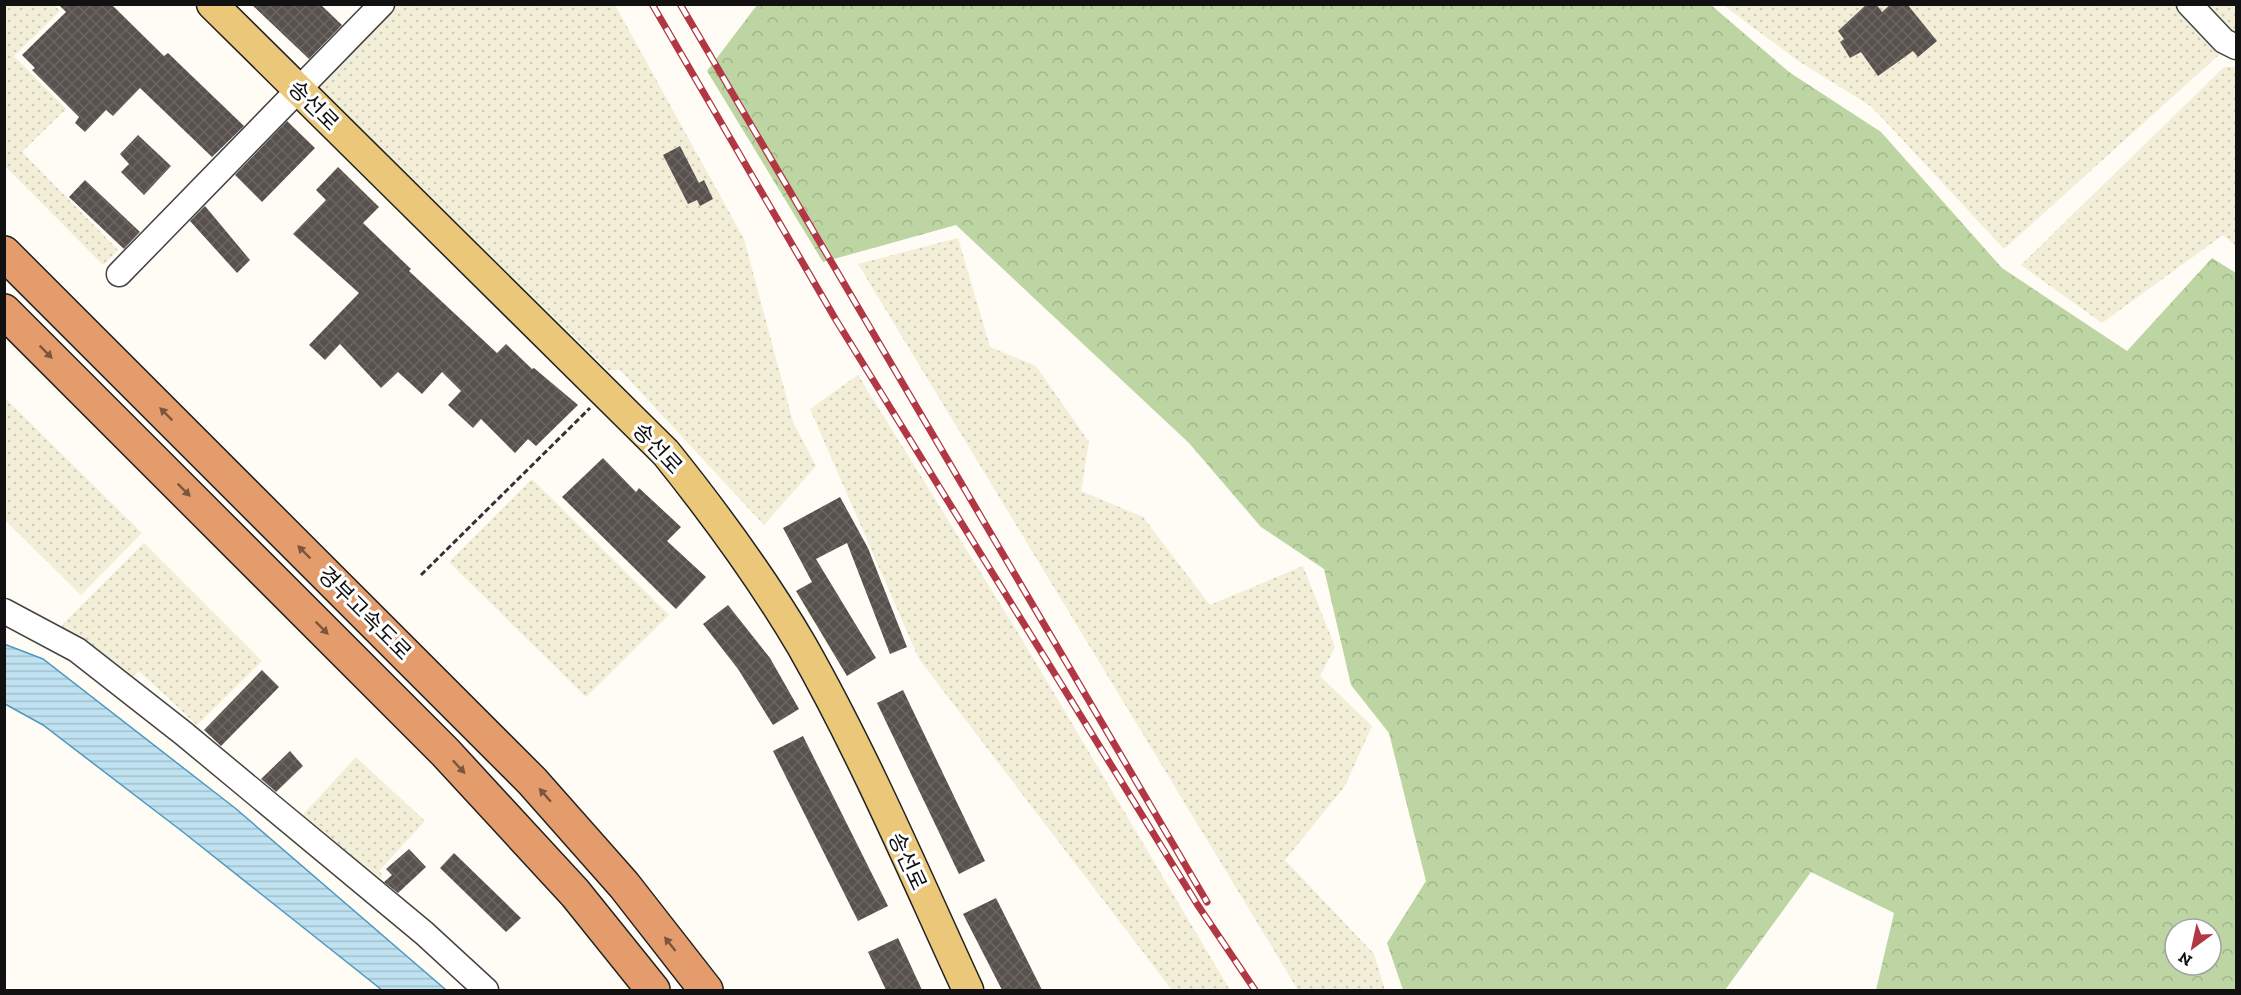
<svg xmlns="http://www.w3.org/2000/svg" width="2241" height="995" font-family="'Zilla Slab','Noto Sans KR',serif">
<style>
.farmland{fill:url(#farmland-dots)}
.forest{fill:url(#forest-crowns);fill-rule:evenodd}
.water{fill:url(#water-rules);stroke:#4e99bf;stroke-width:1.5}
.building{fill:url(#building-cross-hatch)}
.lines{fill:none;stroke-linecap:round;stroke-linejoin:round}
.minor-casing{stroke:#444;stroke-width:27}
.major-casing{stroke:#222;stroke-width:33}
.highway-casing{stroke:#222;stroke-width:36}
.path{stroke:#333;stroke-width:3;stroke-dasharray:6 3;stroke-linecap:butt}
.minor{stroke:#fff;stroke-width:24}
.major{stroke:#eac779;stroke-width:30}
.highway{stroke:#e59c6c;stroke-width:33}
.rail-casing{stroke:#b23744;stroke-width:7}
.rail{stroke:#fff;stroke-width:4.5;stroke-dasharray:14;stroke-linecap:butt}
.oneway{fill:#7b563e}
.labels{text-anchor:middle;stroke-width:6;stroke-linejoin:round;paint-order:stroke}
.street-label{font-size:22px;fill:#111;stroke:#fff}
</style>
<defs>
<pattern id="farmland-dots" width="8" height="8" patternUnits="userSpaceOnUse" patternTransform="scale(1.5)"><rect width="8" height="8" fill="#f2eed7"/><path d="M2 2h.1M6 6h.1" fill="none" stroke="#cecbb8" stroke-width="1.8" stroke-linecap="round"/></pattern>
<pattern id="forest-crowns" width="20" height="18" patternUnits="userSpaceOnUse" patternTransform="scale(1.5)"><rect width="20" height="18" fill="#bcd5a2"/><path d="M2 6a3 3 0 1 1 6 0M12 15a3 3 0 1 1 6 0" fill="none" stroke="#a1b68a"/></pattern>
<pattern id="water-rules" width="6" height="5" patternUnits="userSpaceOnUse" patternTransform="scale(1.5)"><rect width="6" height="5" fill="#bfe1f0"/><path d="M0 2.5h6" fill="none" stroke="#a3c0cd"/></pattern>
<pattern id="building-cross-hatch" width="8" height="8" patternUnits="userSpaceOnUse" patternTransform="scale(1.5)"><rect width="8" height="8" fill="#58514e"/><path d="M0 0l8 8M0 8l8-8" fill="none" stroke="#6b6663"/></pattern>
</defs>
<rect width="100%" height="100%" fill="#fefcf5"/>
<g class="farmland">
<polygon points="4,5 54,5 60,11 14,56 66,109 22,152 118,250 103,265 5,166"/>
<polygon points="395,5 615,5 744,239 793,422 816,466 764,525 620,370 608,370 313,83"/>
<polygon points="1723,5 2176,5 2221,53 2004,249 1872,107 1797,60"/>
<polygon points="2197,5 2236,5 2236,37"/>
<polygon points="2224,67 2236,67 2236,246 2223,235 2102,323 2021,265"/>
<polygon points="958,238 990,347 1036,366 1089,442 1081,491 1143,517 1210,605 1303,566 1335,647 1320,676 1372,726 1345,786 1285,860 1374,954 1385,990 1298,990 858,264"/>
<polygon points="858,375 1020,636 1230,990 1172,990 919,659 810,409"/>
<polygon points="4,397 142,533 81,595 5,520"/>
<polygon points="532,479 669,615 586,697 449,562"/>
<polygon points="144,543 262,661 197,725 139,671 130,679 57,630"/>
<polygon points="356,757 425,821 379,871 383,875 372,888 299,819"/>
</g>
<path class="forest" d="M757,5H1711L1789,72L1881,132L2002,268L2127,351L2212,258L2236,273V990H1876L1894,913L1811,872L1725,990H1403L1387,943L1426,881L1389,733L1351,685L1324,569L1261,527L1189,443L956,225L823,262L707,71ZM2175,929H2211V965H2175Z"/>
<polygon class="water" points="4,644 43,659 235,808 446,990 382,990 183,832 43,725 5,704"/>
<g class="building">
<polygon points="58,4 111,4 164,56 168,53 244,126 212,157 140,88 113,116 106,110 85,132 75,123 79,117 32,70 35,68 22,55 66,12"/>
<polygon points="251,4 320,4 342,25 309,59"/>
<polygon points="1867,4 1876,4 1882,12 1891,4 1907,4 1937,41 1918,57 1913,51 1878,76 1861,52 1850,58 1840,42 1844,39 1838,31"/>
<polygon points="287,121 315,148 262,202 235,175"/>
<polygon points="138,135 171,166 144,195 121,172 129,164 120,154"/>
<polygon points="680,146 699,183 704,180 713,199 700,206 697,200 688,204 663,155"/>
<polygon points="338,167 379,207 363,223 411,269 409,271 497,353 506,344 532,369 534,368 578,405 536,446 528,439 515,453 481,419 473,428 448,405 461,391 442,372 422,394 398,372 381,388 340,344 325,360 309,345 359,293 293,234 326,200 316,190"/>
<polygon points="85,180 140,232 124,249 69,197"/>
<polygon points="205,206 250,260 237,273 190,221"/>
<polygon points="603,458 636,492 639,488 681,527 667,541 706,577 676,609 562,497"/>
<polygon points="840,497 868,548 907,647 890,654 847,543 816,559 876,658 847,676 796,591 812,582 783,528"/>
<polygon points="728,605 770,658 799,709 773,725 738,669 703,624"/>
<polygon points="262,670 279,687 221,746 204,730"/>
<polygon points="903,690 985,861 959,874 877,703"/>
<polygon points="803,736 888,906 858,921 773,751"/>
<polygon points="290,751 303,766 276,792 261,779"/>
<polygon points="409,849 426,867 398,893 384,882 392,875 386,869"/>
<polygon points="454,853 521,918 506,932 440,868"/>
<polygon points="996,898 1042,990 1002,990 963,914"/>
<polygon points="898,938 922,990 886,990 868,952"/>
</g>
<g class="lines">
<defs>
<g id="minor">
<polyline points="2189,4 2224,41 2236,47"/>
<polyline points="119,274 382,4"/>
<polyline points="4,611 77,650 183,733 424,933 486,990"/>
</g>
<path id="major" d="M212,4L666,453C715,514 762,578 802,646C865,757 915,875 968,990"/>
<g id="highway">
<polyline points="4,253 532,781 624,885 706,990"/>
<polyline points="4,311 445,752 575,893 653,990"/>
</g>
</defs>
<use href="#minor" class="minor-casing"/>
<use href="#major" class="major-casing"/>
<use href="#highway" class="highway-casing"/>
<polyline class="path" points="421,575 590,408"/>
<use href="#minor" class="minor"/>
<use href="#major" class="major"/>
<use href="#highway" class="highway"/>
<defs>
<g id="rail">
<polyline points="652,4 836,320 1197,904 1255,990"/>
<polyline points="680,4 1207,902"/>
</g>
</defs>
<use href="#rail" class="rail-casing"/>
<use href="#rail" class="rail"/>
</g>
<defs><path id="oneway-solid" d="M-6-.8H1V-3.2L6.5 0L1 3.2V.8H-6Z" transform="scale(1.5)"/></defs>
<g class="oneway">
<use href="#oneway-solid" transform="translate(46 352) rotate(45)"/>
<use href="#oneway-solid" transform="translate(166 414) rotate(-135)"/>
<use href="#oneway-solid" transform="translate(184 490) rotate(45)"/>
<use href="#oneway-solid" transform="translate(304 552) rotate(-135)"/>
<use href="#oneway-solid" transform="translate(322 628) rotate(45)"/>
<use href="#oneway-solid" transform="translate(459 767) rotate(47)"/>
<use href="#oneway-solid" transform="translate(545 795) rotate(-131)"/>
<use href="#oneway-solid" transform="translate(670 944) rotate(-128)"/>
</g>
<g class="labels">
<g class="street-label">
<text transform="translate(314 105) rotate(45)" y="8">송선로</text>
<text transform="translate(658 448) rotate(47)" y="8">송선로</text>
<text transform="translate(365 613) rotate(45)" y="8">경부고속도로</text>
<text transform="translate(908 861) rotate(65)" y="8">송선로</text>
</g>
</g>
<rect width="2241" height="995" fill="none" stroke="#111111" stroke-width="12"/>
<g transform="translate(2193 947) rotate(213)"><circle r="28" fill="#ffffff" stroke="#a0a0a0" stroke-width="1.5"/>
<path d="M0-4.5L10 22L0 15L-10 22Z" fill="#b23744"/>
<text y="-9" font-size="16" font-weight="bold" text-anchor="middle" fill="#111111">N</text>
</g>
</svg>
